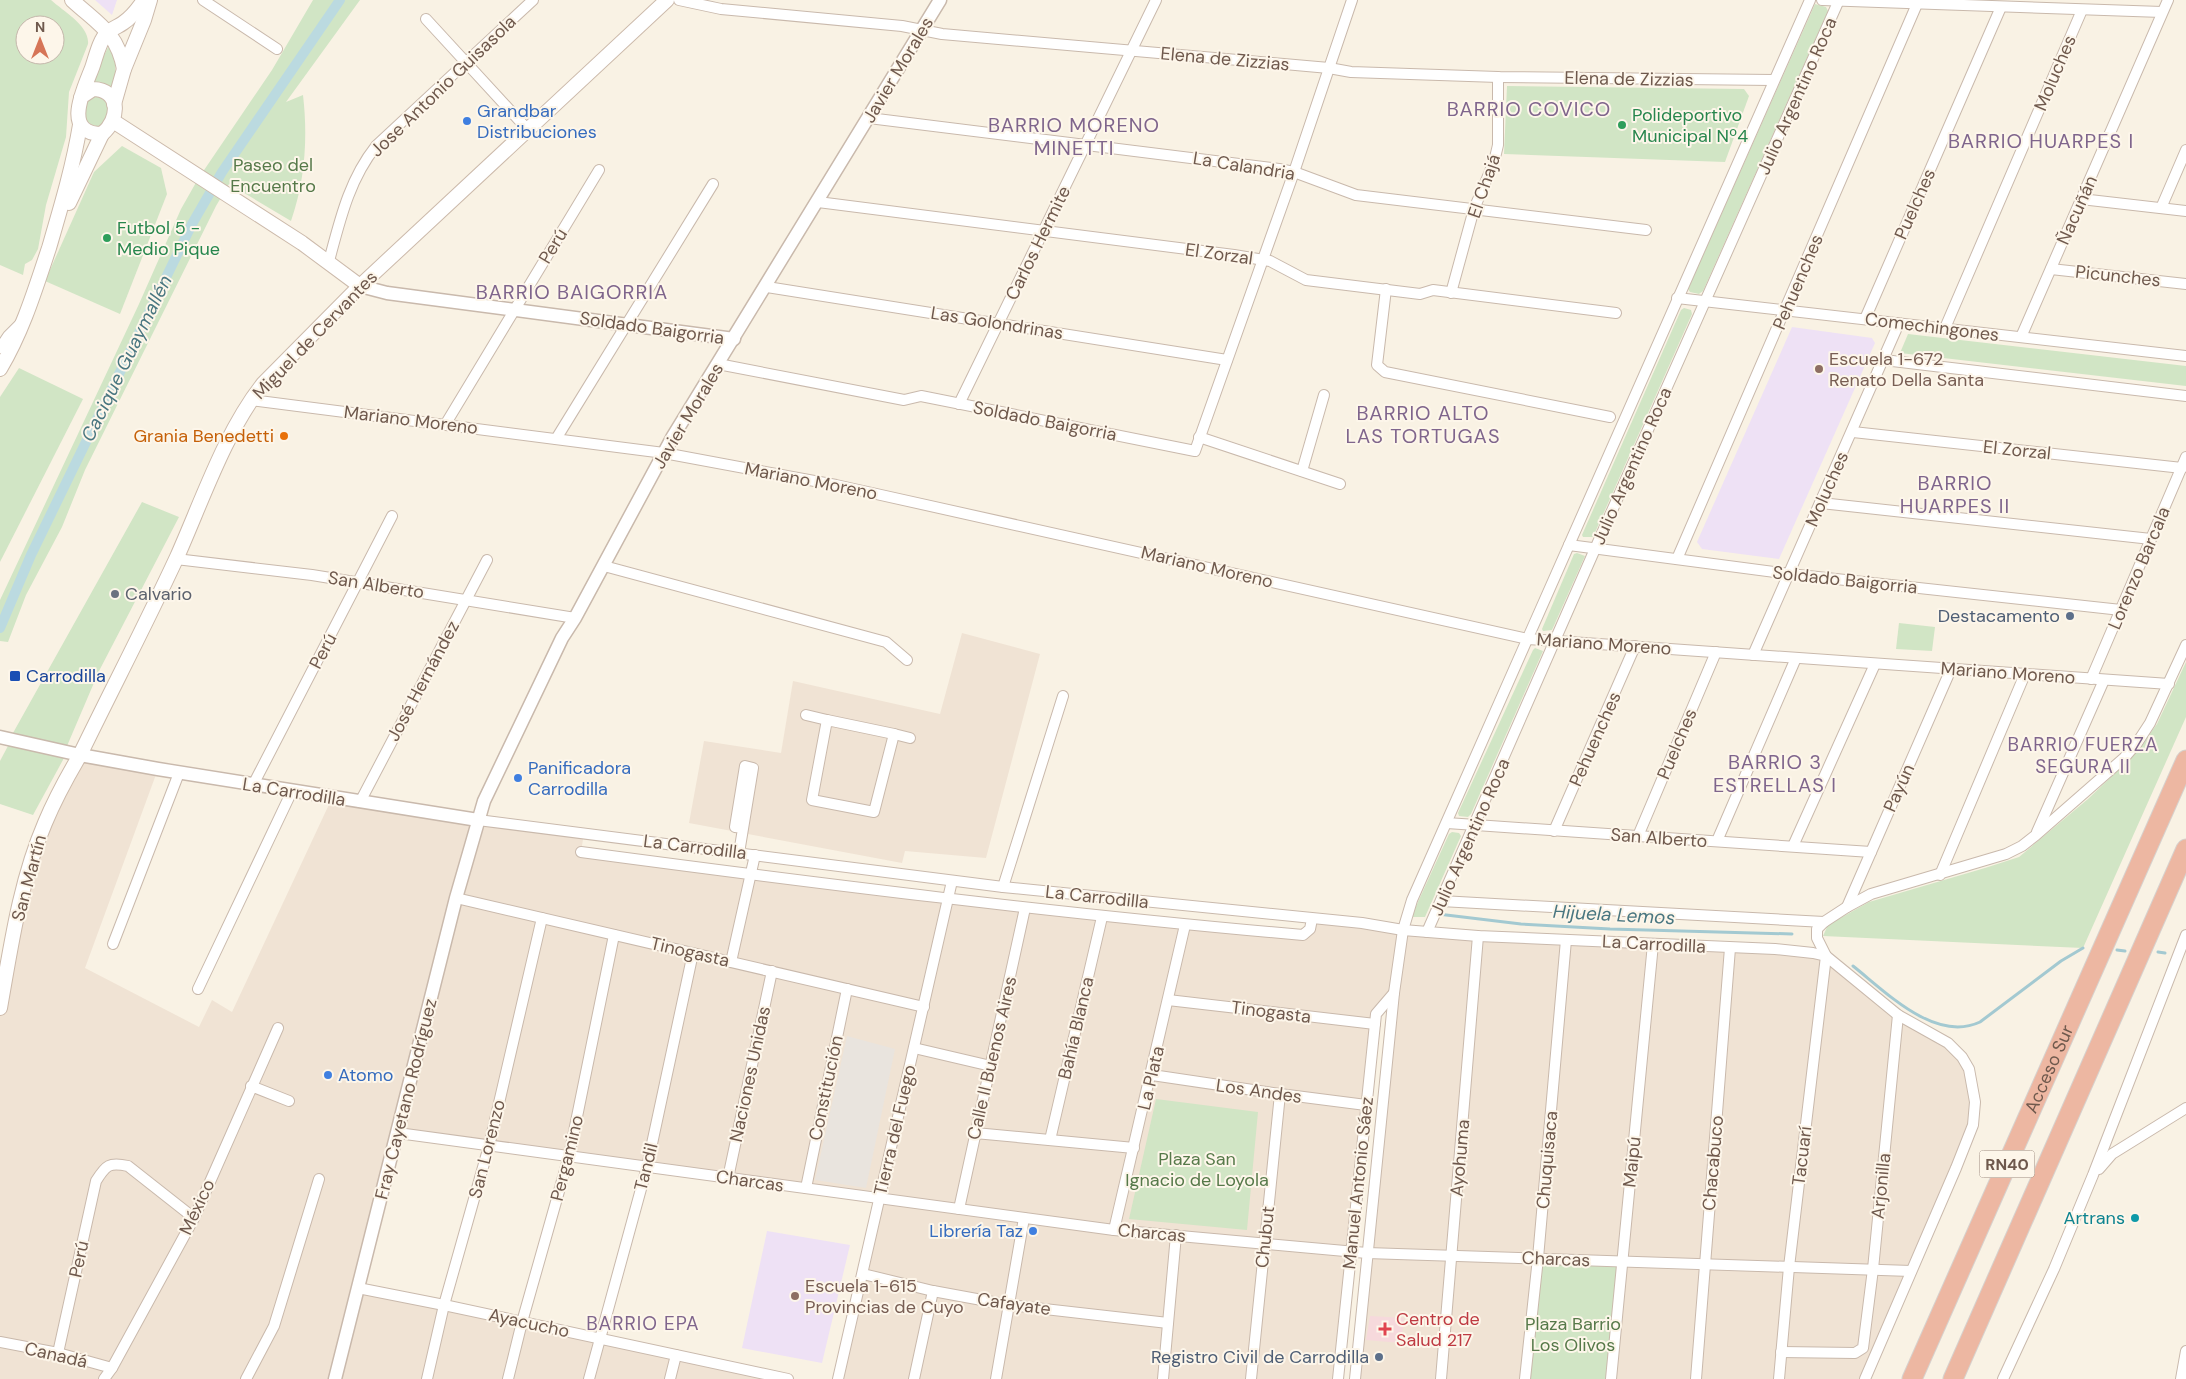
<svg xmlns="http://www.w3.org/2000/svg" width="2186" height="1379" font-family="'DM Sans',sans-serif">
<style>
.residential{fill:#f0e3d4}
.industrial{fill:#e9e4de}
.education{fill:#eee1f5}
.medical{fill:#f6d9dc}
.green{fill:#d1e5c5;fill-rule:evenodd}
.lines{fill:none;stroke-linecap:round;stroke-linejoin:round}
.stream{stroke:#a3c9d1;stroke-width:3}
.canal{stroke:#bbdae0;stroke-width:10}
.minor-casing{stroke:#c9b9ac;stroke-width:12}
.tertiary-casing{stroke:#c9b9ac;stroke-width:15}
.secondary-casing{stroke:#ccbaab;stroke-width:16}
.motorway-casing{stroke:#d7d1cd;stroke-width:21}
.minor{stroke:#fff;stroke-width:10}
.tertiary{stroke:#fff;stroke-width:12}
.secondary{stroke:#fff;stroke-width:14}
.motorway{stroke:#edb7a2;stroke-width:19}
.shop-dot{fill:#3f7fe0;stroke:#fdf6ea;stroke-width:2}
.leisure-dot{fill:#2e9e5b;stroke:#fdf6ea;stroke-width:2}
.education-dot{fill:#8d6e63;stroke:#fdf6ea;stroke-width:2}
.food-dot{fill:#e8710a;stroke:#fdf6ea;stroke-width:2}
.worship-dot{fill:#6b7280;stroke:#fdf6ea;stroke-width:2}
.service-dot{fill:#5c6f8a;stroke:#fdf6ea;stroke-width:2}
.transit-dot{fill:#1a4fb4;stroke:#fdf6ea;stroke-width:2}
.culture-dot{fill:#0f9aa8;stroke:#fdf6ea;stroke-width:2}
.health-dot{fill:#e0444e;stroke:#fdf6ea;stroke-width:2}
.labels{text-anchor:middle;stroke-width:4;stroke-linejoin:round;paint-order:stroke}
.shield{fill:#fdf6ea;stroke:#9a887c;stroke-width:1}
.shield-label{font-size:16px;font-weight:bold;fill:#6f594d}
.street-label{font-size:18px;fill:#6f594d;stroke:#fdf6ea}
.shop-label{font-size:18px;fill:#366cbe;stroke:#fdf6ea;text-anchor:start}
.leisure-label{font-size:18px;fill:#27864d;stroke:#fdf6ea;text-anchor:start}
.park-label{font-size:18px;fill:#567949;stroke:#fdf6ea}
.education-label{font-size:18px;fill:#785e54;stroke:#fdf6ea;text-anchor:start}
.food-label{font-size:18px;fill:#c56008;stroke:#fdf6ea;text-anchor:end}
.worship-label{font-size:18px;fill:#5b616d;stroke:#fdf6ea;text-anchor:start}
.service-label{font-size:18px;fill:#4e5e75;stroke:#fdf6ea;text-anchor:end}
.transit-label{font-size:18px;fill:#164399;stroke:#fdf6ea;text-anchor:start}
.culture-label{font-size:18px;fill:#0d838f;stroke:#fdf6ea;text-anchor:end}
.health-label{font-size:18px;fill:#be3a42;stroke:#fdf6ea;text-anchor:start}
.water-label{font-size:19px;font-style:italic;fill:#497680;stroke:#fdf6ea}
.neighbourhood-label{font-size:19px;letter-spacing:1px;fill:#7f658c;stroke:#fdf6ea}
.quarter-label{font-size:20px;letter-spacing:1px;fill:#7f658c;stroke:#fdf6ea}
</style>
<rect width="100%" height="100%" fill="#f9f2e4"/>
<g class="residential">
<polygon points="962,633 1040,654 986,858 905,851 902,863 689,823 704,741 781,753 793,681 940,714"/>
<polygon points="80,755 158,769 85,968 199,1027 212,1000 232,1012 332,798 584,833 581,852 1302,935 1312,919 1403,930 1813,953 1948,1043 1969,1069 1973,1125 1865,1379 1355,1379 1393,994 1380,1007 1338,1379 838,1379 879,1198 489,1146 399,1127 358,1288 788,1379 0,1379 0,1008 24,890"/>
</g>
<polygon class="industrial" points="847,1036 895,1049 866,1188 815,1180"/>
<g class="education">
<polygon points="95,0 117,0 112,15"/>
<polygon points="1792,327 1872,338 1875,343 1779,559 1702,549 1697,542"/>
<polygon points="767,1231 850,1245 822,1363 742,1348"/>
</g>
<polygon class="medical" points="1370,1316 1404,1318 1401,1343 1366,1340"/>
<g class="green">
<path d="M0,0H51C63,11 90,26 88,44L69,92L66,137L46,205L38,249L32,260L25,264L23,275L0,265ZM25,25H55V55H25Z"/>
<path d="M313,0H360L286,102L303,95C308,138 305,181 291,221L229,184L216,206L85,470L62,527L26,595L8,642L0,641V600L139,304L181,209L198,179L272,70Z"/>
<polygon points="1815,4 1826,7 1828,11 1703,291 1699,294 1690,292 1688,289"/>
<polygon points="111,41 116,55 114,91 100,83 91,83"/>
<polygon points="1507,86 1744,89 1749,96 1725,162 1504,154"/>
<path d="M96,95C113,102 110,113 102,126C93,127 89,124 84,117L87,101Z"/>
<polygon points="122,146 161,168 167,194 120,314 45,281 94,172"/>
<polygon points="1684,308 1691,310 1692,314 1593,537 1583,537 1582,535 1681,310"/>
<polygon points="1908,334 2186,366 2186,386 1900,353"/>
<polygon points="19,368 83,399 0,562 0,397"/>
<polygon points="142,502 179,517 99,671 67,746 13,733"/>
<polygon points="1577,553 1585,556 1552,630 1543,631 1542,629 1574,554"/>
<polygon points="1899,623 1935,627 1932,651 1896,649"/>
<polygon points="1535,648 1543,651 1471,814 1468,817 1459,816 1458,813 1533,650"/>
<polygon points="2186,662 2186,717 2083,948 1823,936 1828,925 1869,902 1985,868 2019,857 2088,799 2134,755 2157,724"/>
<polygon points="9,744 64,758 33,815 0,804 0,761"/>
<polygon points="1452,832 1459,833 1461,836 1425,917 1413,917 1412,915 1449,834"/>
<polygon points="1156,1099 1258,1112 1247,1230 1129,1219"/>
<polygon points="1538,1258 1622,1261 1611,1379 1525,1379"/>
</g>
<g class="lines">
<g class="stream">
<polyline points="1438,914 1521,924 1610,929 1792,934"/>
<polyline points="2117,950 2125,951"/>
<polyline points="2158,952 2165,953"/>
<path d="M1853,966C1886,992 1935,1043 1980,1022L2061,961L2083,948"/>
</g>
<polyline class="canal" points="0,628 31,555 192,224 222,172 340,0"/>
<defs>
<g id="minor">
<polyline points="203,0 277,49"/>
<polyline points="679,0 721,9 902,26 942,34 1329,68 1351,72 1498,77 1773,80"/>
<polyline points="1822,0 2162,12"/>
<polyline points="426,19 528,130"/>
<polyline points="869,118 1279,169 1294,172 1356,195 1646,230"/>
<polyline points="2081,199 2186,211"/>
<polyline points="818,202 1234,255 1270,261 1306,280 1420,294 1433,290 1616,313"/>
<polyline points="2161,208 2186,150"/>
<path d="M329,261C340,220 349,180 376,146L533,0"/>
<polyline points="2051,269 2186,284"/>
<polyline points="767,287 1227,360"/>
<polyline points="1386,289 1377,365 1385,372 1610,417"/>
<polyline points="1451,293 1474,209 1494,162 1498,145 1498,77"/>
<polyline points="1677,298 2186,356"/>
<polyline points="1865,319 2001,7"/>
<polyline points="1945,328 2082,10"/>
<polyline points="2021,337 2168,0"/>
<polyline points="0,348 8,336 20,324"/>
<polyline points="1884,360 2186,396"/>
<polyline points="718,364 904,400 921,396 1195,451 1294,172 1352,0"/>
<polyline points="251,400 664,453 836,485 1528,639 2169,684"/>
<polyline points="959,404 1156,0"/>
<polyline points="445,425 599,170"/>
<polyline points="1853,432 2182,468"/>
<polyline points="1199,437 1340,484"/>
<polyline points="556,439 713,184"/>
<polyline points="1302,471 1324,395"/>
<polyline points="1821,503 2151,539"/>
<polyline points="1569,545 1790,574 2121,610"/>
<polyline points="176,559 312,575 575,618"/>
<polyline points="1677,559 1917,4"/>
<polyline points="604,566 886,642 907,660"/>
<polyline points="1753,655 1899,323"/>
<polyline points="2091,679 2186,457"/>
<polyline points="806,715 827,720"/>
<polygon points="827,720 894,734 874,812 812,800"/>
<polyline points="894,734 910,738"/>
<polyline points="253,785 392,516"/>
<polyline points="360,802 487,560"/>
<polyline points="478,820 1003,887 1362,923 1403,930 1478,936 1775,949 1813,953 1826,956 1898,1015 1948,1043 1962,1057 1969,1069 1975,1102 1973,1125 1956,1168 1865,1379"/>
<polyline points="1447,823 1871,852"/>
<polyline points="1554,831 1635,646"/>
<polyline points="2037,832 2104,680"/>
<polyline points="1638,836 1716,652"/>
<polyline points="1717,841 1796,658"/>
<polyline points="1793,846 1875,664"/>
<path d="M581,852C821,884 1061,914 1303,935L1310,929L1312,919"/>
<polyline points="739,853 753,768 745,766 735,827 743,828"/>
<polyline points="1940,875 2025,674"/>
<polyline points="1003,887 1063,696"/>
<polyline points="456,898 924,1007"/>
<polyline points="1441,901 1824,922"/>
<polyline points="1847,907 1951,669"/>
<polyline points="1427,932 1595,549 1839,0"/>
<polyline points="113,944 179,773"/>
<polyline points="731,962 755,855"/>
<polyline points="198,989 292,791"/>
<polyline points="1168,1000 1375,1024"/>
<polyline points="914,1048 991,1066"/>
<polyline points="1152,1075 1280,1094 1366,1105"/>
<polyline points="251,1086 289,1101"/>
<polyline points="398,1133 1114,1230 1367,1253 1911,1271"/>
<polyline points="975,1133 1134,1148"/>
<polyline points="1050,1140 1102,917"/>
<polyline points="2099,1169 2112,1154 2186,1108"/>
<polyline points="728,1178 772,971"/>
<polyline points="806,1188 847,989"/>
<polyline points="959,1209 1025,908"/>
<polyline points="1114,1230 1185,925"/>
<polyline points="863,1274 933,1291 1009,1305 1168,1323"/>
<polyline points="358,1288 444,1305 788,1379"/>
<polyline points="0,1342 58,1353 112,1368"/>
<polyline points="1781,1352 1855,1353 1863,1348 1873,1269 1898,1015"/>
<path d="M58,1353L96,1181C106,1165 109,1162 128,1166L194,1218"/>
<polyline points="104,1379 112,1368 194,1218 278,1028"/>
<polyline points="246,1379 274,1326 319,1179"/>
<polyline points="427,1379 444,1305 489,1146 542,918"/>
<polyline points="508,1379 522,1322 569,1156 614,935"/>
<polyline points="589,1379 647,1167 693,953"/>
<polyline points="670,1379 676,1355"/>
<polyline points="838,1379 952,881"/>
<polyline points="914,1379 933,1291"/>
<polyline points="996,1379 1024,1218"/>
<polyline points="1163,1379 1176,1235"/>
<polyline points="1251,1379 1280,1094"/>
<polyline points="1338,1379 1376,1014 1394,993"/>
<polyline points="1355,1379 1394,993 1403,930 1412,900 1810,0"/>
<polyline points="1441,1379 1478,936"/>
<polyline points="1525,1379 1538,1258 1566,940"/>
<polyline points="1611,1379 1653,944"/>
<polyline points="1696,1379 1730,948"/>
<polyline points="1779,1379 1789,1267 1826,956 1817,938 1817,929 1824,922 1847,907 1871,894 2006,854 2022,846 2036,835 2124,758 2137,743 2150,723 2186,645"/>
<polyline points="2003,1379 2054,1269 2093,1175 2186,935"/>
<polyline points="2181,1379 2186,1351"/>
</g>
<g id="tertiary">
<polyline points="360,286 387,293 734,339"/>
<polyline points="0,737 80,755 158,769 478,820"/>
<polyline points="335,1379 456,898 484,801 562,638 575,618 672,438 940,0"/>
</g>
<g id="secondary">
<path d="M72,0C98,24 117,32 124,69"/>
<path d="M81,97L93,89C121,90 120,119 102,134C61,134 84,89 92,68C96,57 99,41 107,33C111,29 119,26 123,23C132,17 138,9 144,0"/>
<polyline points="114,104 124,69 144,20 150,0"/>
<polyline points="113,121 302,243 360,286"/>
<polyline points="69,203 102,134"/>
<path d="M0,369C23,330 35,290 49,248C61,207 73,167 80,125"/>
<path d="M0,1008C11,946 20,881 45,823C55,799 67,777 80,755C112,689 146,624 177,557C202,501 225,432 263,384L360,286L667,0"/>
</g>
<g id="motorway">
<path id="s1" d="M1912,1379L2186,760"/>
<polyline points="1953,1379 2186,849"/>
</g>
</defs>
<use href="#minor" class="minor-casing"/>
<use href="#tertiary" class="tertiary-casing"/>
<use href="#secondary" class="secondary-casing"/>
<use href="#motorway" class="motorway-casing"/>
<use href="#minor" class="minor"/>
<use href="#tertiary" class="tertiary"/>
<use href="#secondary" class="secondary"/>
<use href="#motorway" class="motorway"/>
</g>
<g class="shop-dot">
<circle cx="467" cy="121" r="5"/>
<circle cx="518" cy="778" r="5"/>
<circle cx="328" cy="1075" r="5"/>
<circle cx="1033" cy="1231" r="5"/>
</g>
<g class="leisure-dot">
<circle cx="1622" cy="125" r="5"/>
<circle cx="107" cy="238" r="5"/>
</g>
<g class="education-dot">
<circle cx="1819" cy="369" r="5"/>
<circle cx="795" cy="1296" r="5"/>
</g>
<circle class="food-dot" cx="284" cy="436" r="5"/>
<circle class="worship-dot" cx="115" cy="594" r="5"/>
<g class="service-dot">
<circle cx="2070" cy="616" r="5"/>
<circle cx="1379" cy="1357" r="5"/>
</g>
<rect class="transit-dot" x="9" y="670" width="12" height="12" rx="2.5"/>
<circle class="culture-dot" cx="2135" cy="1218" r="5"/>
<path class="health-dot" d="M1382.5 1321.5h5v5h5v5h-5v5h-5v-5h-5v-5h5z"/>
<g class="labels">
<rect class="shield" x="1979.5" y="1150.5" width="55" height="27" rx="4"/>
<g class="shield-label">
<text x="2007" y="1170">RN40</text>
</g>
<g class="street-label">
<text transform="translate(1225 59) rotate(5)" y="6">Elena de Zizzias</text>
<text transform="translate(898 70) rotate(-59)" y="6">Javier Morales</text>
<text transform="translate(2055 73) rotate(-67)" y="6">Moluches</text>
<text transform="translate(1629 79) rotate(1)" y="6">Elena de Zizzias</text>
<text transform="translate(443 86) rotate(-44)" y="6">Jose Antonio Guisasola</text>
<text transform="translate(1797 96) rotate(-66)" y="6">Julio Argentino Roca</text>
<text transform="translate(1244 166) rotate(9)" y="6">La Calandria</text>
<text transform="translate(1484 186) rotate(-71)" y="6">El Chajá</text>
<text transform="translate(1915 204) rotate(-66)" y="6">Puelches</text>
<text transform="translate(2077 210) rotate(-66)" y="6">Ñacuñán</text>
<text transform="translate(1038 243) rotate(-64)" y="6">Carlos Hermite</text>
<text transform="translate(553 246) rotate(-59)" y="6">Perú</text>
<text transform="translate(1219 254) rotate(8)" y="6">El Zorzal</text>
<text transform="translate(2118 276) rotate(6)" y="6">Picunches</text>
<text transform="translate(1798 282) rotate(-67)" y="6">Pehuenches</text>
<text transform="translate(997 323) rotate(9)" y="6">Las Golondrinas</text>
<text transform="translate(1932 327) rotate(7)" y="6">Comechingones</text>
<text transform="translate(652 328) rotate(8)" y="6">Soldado Baigorria</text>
<text transform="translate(315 335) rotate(-46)" y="6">Miguel de Cervantes</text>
<text transform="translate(688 416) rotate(-59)" y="6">Javier Morales</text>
<text transform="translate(411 420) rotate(7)" y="6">Mariano Moreno</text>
<text transform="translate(1045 421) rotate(11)" y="6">Soldado Baigorria</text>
<text transform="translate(2017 450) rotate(6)" y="6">El Zorzal</text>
<text transform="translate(1632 466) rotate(-66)" y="6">Julio Argentino Roca</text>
<text transform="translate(811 481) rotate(11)" y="6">Mariano Moreno</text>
<text transform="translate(1827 489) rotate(-66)" y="6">Moluches</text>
<text transform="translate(1207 567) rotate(13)" y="6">Mariano Moreno</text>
<text transform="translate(2139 568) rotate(-67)" y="6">Lorenzo Barcala</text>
<text transform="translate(1845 580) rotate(6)" y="6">Soldado Baigorria</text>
<text transform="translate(376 585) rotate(9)" y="6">San Alberto</text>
<text transform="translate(1604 644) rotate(4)" y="6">Mariano Moreno</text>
<text transform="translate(323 651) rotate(-62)" y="6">Perú</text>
<text transform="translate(2008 673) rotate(4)" y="6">Mariano Moreno</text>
<text transform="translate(423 681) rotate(-62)" y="6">José Hernández</text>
<text transform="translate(1595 739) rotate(-66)" y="6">Pehuenches</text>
<text transform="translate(1677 744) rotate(-67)" y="6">Puelches</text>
<text transform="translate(1899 788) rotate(-66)" y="6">Payún</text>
<text transform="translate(294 792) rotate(9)" y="6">La Carrodilla</text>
<text transform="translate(1470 837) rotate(-66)" y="6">Julio Argentino Roca</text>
<text transform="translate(1659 838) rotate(4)" y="6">San Alberto</text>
<text transform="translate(695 847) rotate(7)" y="6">La Carrodilla</text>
<text transform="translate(29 878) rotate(-75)" y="6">San Martín</text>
<text transform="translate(1097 897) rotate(6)" y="6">La Carrodilla</text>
<text transform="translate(1654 944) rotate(3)" y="6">La Carrodilla</text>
<text transform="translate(690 952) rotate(13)" y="6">Tinogasta</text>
<text transform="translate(1271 1012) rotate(7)" y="6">Tinogasta</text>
<text transform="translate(1076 1028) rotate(-77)" y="6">Bahía Blanca</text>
<text transform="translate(992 1058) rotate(-77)" y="6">Calle II Buenos Aires</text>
<text dy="6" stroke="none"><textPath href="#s1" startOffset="339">Acceso Sur</textPath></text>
<text transform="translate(750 1074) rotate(-78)" y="6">Naciones Unidas</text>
<text transform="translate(1151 1078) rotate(-77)" y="6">La Plata</text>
<text transform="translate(826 1088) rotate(-78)" y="6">Constitución</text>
<text transform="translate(1259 1091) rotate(8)" y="6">Los Andes</text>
<text transform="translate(406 1099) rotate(-76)" y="6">Fray Cayetano Rodríguez</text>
<text transform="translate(895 1130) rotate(-77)" y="6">Tierra del Fuego</text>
<text transform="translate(487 1149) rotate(-76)" y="6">San Lorenzo</text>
<text transform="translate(1802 1156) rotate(-83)" y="6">Tacuarí</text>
<text transform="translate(567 1158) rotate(-76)" y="6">Pergamino</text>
<text transform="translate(1460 1158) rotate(-85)" y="6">Ayohuma</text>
<text transform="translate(1547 1160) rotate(-85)" y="6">Chuquisaca</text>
<text transform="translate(1632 1162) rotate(-84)" y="6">Maipú</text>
<text transform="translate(1713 1163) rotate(-85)" y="6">Chacabuco</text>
<text transform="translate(646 1167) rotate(-76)" y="6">Tandil</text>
<text transform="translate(750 1181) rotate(8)" y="6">Charcas</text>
<text transform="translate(1358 1183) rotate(-84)" y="6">Manuel Antonio Sáez</text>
<text transform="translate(1881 1186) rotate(-84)" y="6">Arjonilla</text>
<text transform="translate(197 1207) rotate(-65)" y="6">México</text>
<text transform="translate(1152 1233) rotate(5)" y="6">Charcas</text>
<text transform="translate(1265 1237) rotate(-84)" y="6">Chubut</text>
<text transform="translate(79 1259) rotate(-78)" y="6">Perú</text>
<text transform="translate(1556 1259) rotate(2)" y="6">Charcas</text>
<text transform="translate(1014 1304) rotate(8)" y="6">Cafayate</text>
<text transform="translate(529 1323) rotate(12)" y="6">Ayacucho</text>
<text transform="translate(56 1355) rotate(13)" y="6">Canadá</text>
</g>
<g class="shop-label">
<text x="477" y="117">Grandbar<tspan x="477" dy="21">Distribuciones</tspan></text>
<text x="528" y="774">Panificadora<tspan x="528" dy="21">Carrodilla</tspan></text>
<text x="338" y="1081">Atomo</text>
<text x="1023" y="1237" text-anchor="end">Librería Taz</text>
</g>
<g class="leisure-label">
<text x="1632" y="121">Polideportivo<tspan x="1632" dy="21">Municipal Nº4</tspan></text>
<text x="117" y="234">Futbol 5 -<tspan x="117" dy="21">Medio Pique</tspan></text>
</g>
<g class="park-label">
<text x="273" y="171">Paseo del<tspan x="273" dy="21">Encuentro</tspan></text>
<text x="1197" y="1165">Plaza San<tspan x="1197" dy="21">Ignacio de Loyola</tspan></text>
<text x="1573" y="1330">Plaza Barrio<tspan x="1573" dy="21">Los Olivos</tspan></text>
</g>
<g class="education-label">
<text x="1829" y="365">Escuela 1-672<tspan x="1829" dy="21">Renato Della Santa</tspan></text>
<text x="805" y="1292">Escuela 1-615<tspan x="805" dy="21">Provincias de Cuyo</tspan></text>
</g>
<g class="food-label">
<text x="274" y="442">Grania Benedetti</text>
</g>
<g class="worship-label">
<text x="125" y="600">Calvario</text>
</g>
<g class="service-label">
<text x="2060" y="622">Destacamento</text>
<text x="1369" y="1363">Registro Civil de Carrodilla</text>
</g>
<g class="transit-label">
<text x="26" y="682">Carrodilla</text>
</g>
<g class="culture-label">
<text x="2125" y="1224">Artrans</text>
</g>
<g class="health-label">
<text x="1396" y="1325">Centro de<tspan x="1396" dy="21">Salud 217</tspan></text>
</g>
<g class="water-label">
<text transform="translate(126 358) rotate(-64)" y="7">Cacique Guaymallén</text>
<text transform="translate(1614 914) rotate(3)" y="7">Hijuela Lemos</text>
</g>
<g class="neighbourhood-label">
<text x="2083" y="751">BARRIO FUERZA<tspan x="2083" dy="22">SEGURA II</tspan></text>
<text x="643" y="1330">BARRIO EPA</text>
</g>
<g class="quarter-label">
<text x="1529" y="116">BARRIO COVICO</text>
<text x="1074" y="132">BARRIO MORENO<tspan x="1074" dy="23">MINETTI</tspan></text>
<text x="2041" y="148">BARRIO HUARPES I</text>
<text x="572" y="299">BARRIO BAIGORRIA</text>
<text x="1423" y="420">BARRIO ALTO<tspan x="1423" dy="23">LAS TORTUGAS</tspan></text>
<text x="1955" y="490">BARRIO<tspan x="1955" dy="23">HUARPES II</tspan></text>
<text x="1775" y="769">BARRIO 3<tspan x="1775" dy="23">ESTRELLAS I</tspan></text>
</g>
</g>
<g transform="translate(40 40)"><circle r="24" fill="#fdf6ea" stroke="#c4b7ab"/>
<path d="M0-4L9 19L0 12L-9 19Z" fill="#d67557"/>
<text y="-8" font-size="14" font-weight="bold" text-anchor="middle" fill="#6f594d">N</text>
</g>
</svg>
